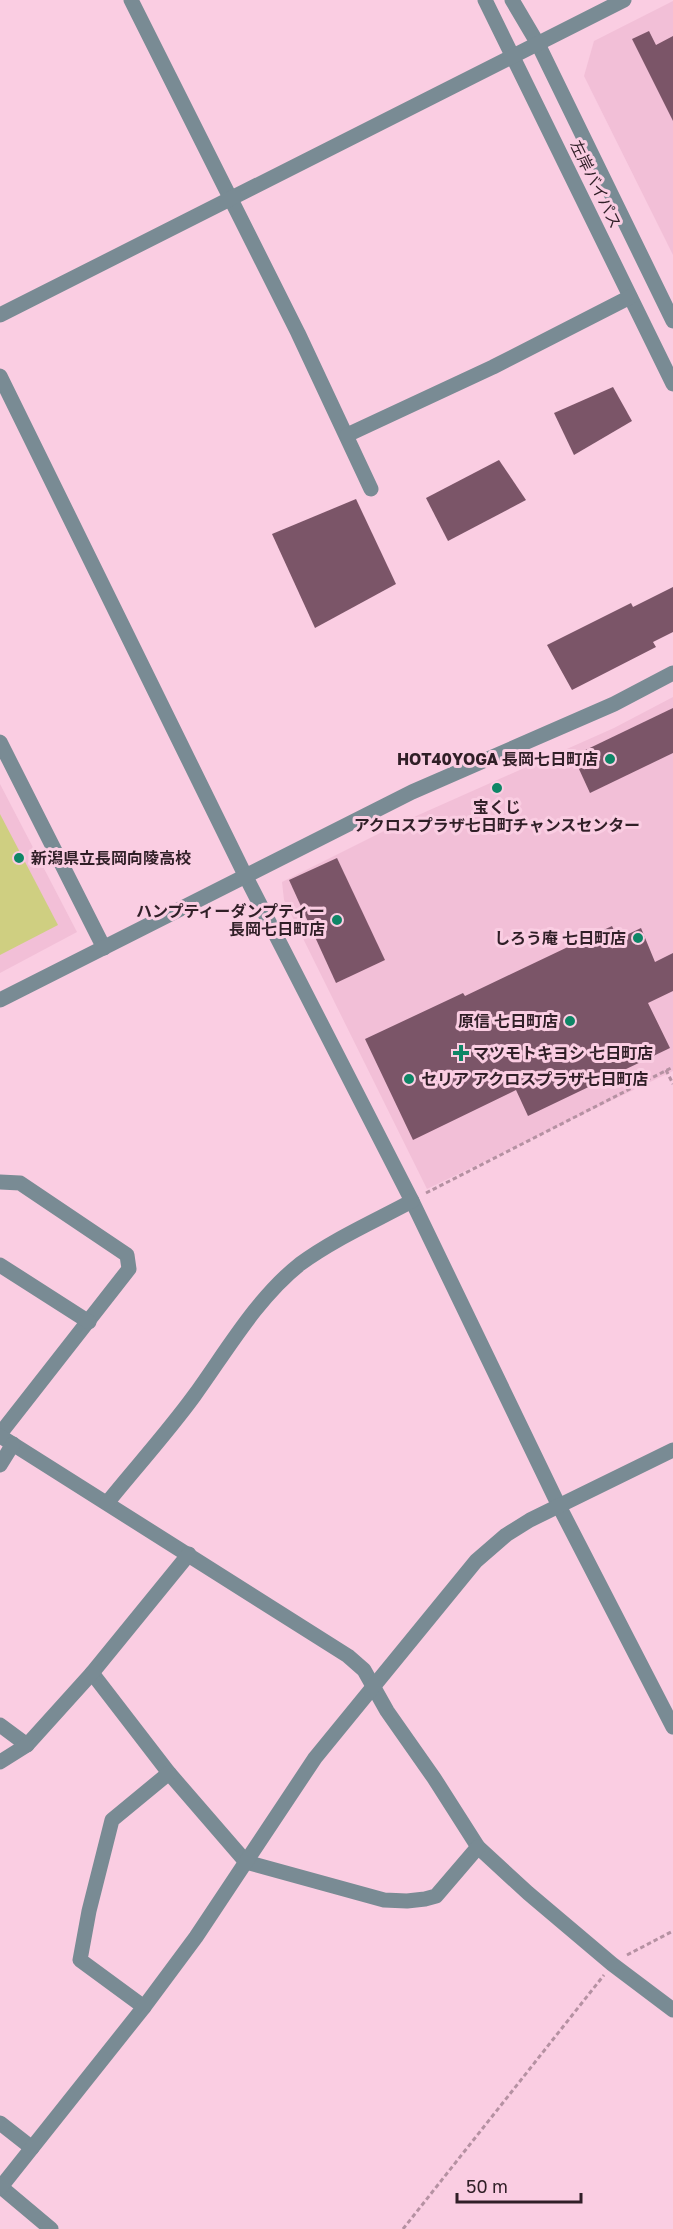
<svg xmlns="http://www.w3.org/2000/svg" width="673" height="2229" font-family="'Golos Text','Noto Sans JP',sans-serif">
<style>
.built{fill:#f2bfd7}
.green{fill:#cfcf81}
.building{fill:#7b5568}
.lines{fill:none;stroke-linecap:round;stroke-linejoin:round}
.path{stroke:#b591a2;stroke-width:3;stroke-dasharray:4.5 3;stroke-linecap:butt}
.minor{stroke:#798b94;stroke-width:15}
.poi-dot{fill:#0e8666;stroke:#facde2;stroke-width:2}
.labels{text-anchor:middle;stroke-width:6;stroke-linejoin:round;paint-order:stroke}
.street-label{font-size:16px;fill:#301f27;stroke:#facde2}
.poi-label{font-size:16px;font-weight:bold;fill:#301f27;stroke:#facde2;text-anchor:end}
</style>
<rect width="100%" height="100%" fill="#facde2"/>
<g class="built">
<polygon points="673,1 673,255 584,76 594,41"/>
<polygon points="673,697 673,1071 427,1189 284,900 282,882 396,825 614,728"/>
<polygon points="0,784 77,932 0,973"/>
</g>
<polygon class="green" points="0,814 58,925 0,955"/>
<g class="building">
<polygon points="649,31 656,45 673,36 673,121 632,39"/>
<polygon points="613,387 632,421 574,455 554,413"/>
<polygon points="499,460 526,500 448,541 426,498"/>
<polygon points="356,499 396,584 315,628 272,534"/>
<polygon points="673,587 673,632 653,642 656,647 572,690 547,645 631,603 633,607"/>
<polygon points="673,708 673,753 590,793 573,756"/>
<polygon points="337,858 385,960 336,983 289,880"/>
<polygon points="612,926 618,939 641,928 655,962 673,953 673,991 648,1003 670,1048 528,1116 516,1090 413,1140 365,1039 463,993 465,996"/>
</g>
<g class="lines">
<g class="path">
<polyline points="666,1070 673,1084"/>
<polyline points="426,1193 673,1067"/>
<polyline points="627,1955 673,1931"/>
<polyline points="403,2229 604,1975"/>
</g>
<g class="minor">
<polyline points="131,0 298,333 371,489"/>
<polyline points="485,0 673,384"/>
<polyline points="512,0 538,44 673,321"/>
<polyline points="0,315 624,0"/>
<polyline points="0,376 246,877 412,1201 559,1506 673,1727"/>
<polyline points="347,435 493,367 630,297"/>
<polyline points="0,742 104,948"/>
<polyline points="0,1000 412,792 614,704 673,673"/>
<polyline points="0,1182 20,1183 127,1255 129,1269 0,1434"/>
<polyline points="0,1265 89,1322"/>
<polyline points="0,1436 348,1656 364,1670 387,1711 434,1778 478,1847 528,1893 612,1964 673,2010"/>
<polyline points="0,1465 13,1444"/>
<path d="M107,1503C136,1467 167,1433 194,1396C226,1352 256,1299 300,1264C334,1239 375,1221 412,1201"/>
<polyline points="92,1673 169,1773 246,1862 384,1900 407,1901 425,1899 436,1896 478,1847"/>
<polyline points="0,1725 27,1745"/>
<polyline points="0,1762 27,1745 92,1673 189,1554"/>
<polyline points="144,2007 80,1960 89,1911 112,1820 169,1773"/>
<polyline points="0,2123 32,2148"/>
<polyline points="1,2187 51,2229"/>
<polyline points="0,2188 144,2007 196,1937 315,1758 476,1561 506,1535 530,1520 673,1450"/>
</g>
</g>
<g class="poi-dot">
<circle cx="610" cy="759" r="6"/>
<circle cx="497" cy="788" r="6"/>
<circle cx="19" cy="858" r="6"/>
<circle cx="337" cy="920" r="6"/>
<circle cx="638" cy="938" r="6"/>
<circle cx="570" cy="1021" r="6"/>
<path d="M458 1044h6v6h6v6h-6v6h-6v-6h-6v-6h6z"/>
<circle cx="409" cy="1079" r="6"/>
</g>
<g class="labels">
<g class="street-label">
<text transform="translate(596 184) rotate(64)" y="6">左岸バイパス</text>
</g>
<g class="poi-label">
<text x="598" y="765">HOT40YOGA 長岡七日町店</text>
<text x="497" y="813" text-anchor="middle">宝くじ<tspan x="497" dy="18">アクロスプラザ七日町チャンスセンター</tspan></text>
<text x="31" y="864" text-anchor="start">新潟県立長岡向陵高校</text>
<text x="325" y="917">ハンプティーダンプティー<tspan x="325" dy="18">長岡七日町店</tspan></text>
<text x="626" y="944">しろう庵 七日町店</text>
<text x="558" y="1027">原信 七日町店</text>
<text x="473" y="1059" text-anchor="start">マツモトキヨシ 七日町店</text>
<text x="421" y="1085" text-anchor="start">セリア アクロスプラザ七日町店</text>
</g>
</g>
<path d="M457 2193v9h124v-9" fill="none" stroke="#301f27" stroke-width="3"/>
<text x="466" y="2193" font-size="18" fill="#301f27" stroke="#facde2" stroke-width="4.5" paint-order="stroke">50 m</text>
</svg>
